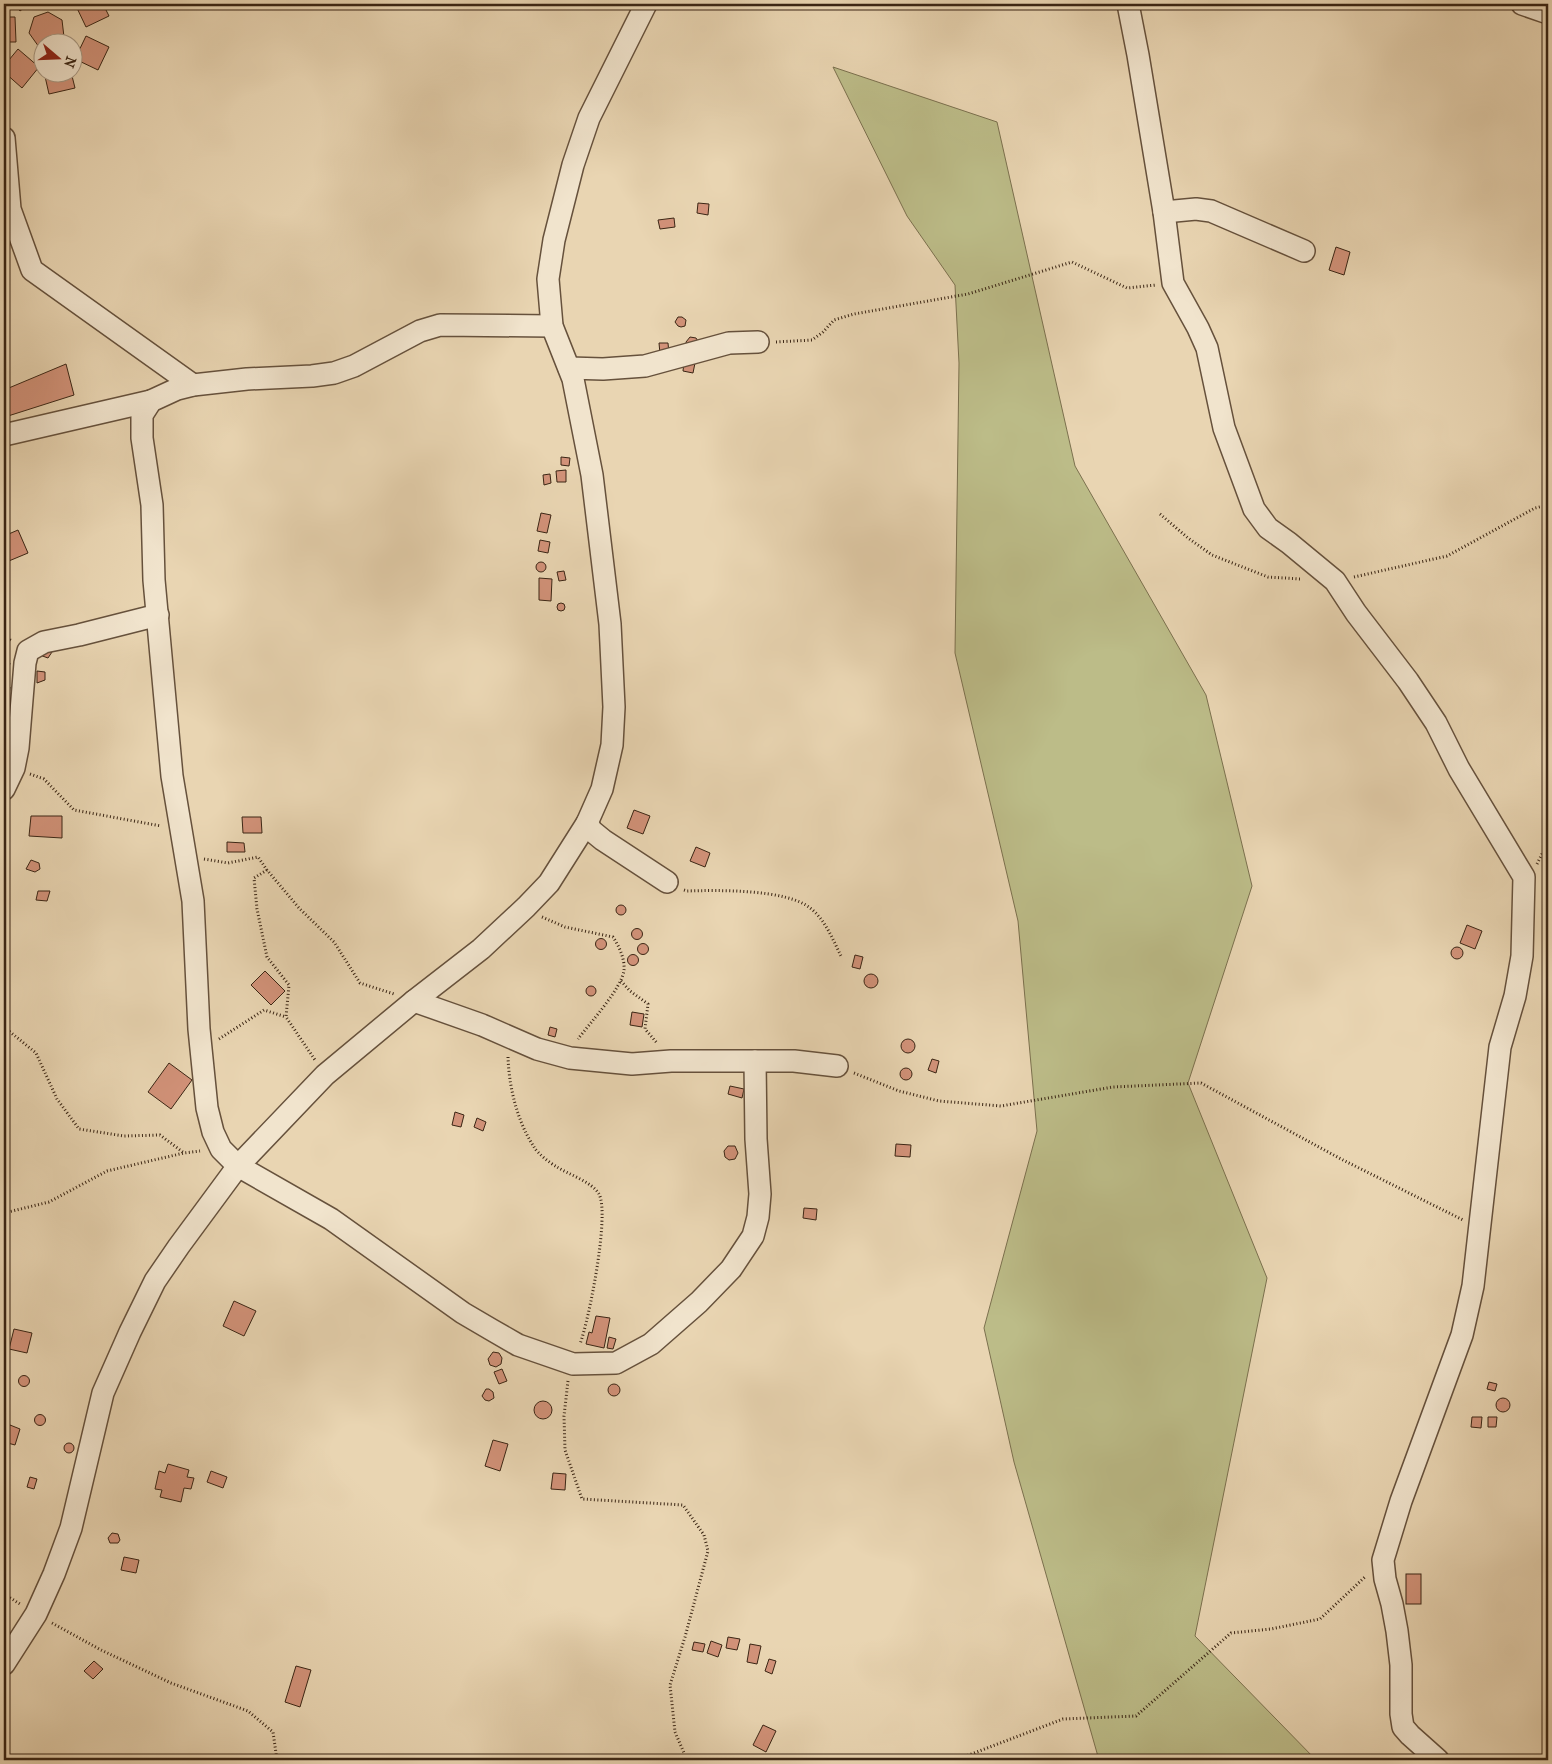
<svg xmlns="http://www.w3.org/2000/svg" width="1552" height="1764" font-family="'IM FELL French Canon',serif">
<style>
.green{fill:#bcbc88;stroke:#7b704e}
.building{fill:#d29279;stroke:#3a2514}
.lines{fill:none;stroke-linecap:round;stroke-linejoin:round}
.street-casing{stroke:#66513c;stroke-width:24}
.path{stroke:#3a2514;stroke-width:3;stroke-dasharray:1 2.5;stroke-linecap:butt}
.street{stroke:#f1e4cd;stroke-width:21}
</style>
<rect width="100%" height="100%" fill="#e9d5b2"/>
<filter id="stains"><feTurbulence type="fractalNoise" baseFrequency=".004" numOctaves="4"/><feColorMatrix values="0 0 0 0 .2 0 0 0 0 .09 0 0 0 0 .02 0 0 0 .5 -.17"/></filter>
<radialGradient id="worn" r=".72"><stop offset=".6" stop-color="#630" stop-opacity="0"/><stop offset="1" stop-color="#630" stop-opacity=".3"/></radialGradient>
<polygon class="green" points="833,67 997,122 1075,466 1206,695 1252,886 1188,1083 1267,1278 1195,1636 1316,1760 1099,1760 1014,1462 984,1328 1037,1131 1018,921 955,653 959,363 955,285 907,216"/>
<g class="building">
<polygon points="14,4 29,4 20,11"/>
<polygon points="80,4 103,4 109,16 86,27 76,6"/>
<polygon points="48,12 62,20 64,37 58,42 42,42 42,47 39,47 29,33 34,17"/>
<polygon points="4,17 15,17 16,42 4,42"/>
<polygon points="86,36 109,47 98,70 75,59"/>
<polygon points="18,49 39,67 22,88 4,72 4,66"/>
<polygon points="44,72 71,72 75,88 49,94"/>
<polygon points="698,203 709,204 708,215 697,213"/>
<polygon points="674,218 675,227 660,229 658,220"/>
<polygon points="1336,247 1350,252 1344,275 1329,270"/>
<polygon points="678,317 682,317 686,320 685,326 681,327 678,326 675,322"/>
<polygon points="690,337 696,338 698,341 687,347 686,342"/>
<polygon points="659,343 668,343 669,354 660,354"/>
<polygon points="684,362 695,363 693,373 683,371"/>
<polygon points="66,364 74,395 8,416 4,390"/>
<polygon points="561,457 570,458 569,466 561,465"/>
<polygon points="566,470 566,482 557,482 556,471"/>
<polygon points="550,474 551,483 544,485 543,475"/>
<polygon points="541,513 551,515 547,533 537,531"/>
<polygon points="18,530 28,553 4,563 4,536"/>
<polygon points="540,540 550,542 548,553 538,551"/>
<circle cx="541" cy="567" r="5"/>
<polygon points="564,571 566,580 559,581 557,572"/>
<polygon points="539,578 552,579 551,601 539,600"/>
<circle cx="561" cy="607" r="4"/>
<polygon points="54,649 48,658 37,654"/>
<polygon points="4,663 10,663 8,672 4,673"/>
<polygon points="37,671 45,672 45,680 37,683"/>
<polygon points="10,687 9,696 4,697 4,688"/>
<polygon points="634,810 650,816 643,834 627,828"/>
<polygon points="31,816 62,816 62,838 29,836"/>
<polygon points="242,817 261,817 262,833 243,833"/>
<polygon points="227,842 244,843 245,852 227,852"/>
<polygon points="696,847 710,853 705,867 690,861"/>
<polygon points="31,860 39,863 40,869 35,872 26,869"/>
<polygon points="38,891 50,891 47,901 36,900"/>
<circle cx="621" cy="910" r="5"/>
<polygon points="1467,925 1482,931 1475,949 1460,943"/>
<circle cx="637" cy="934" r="5.5"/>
<circle cx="601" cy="944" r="5.5"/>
<circle cx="643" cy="949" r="5.5"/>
<circle cx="1457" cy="953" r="6"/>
<circle cx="633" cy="960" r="5.5"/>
<polygon points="855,955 863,957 860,969 852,967"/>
<polygon points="265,971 285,991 271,1005 251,985"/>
<circle cx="871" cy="981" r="7"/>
<circle cx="591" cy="991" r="5"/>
<polygon points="632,1012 644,1014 642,1027 630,1025"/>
<polygon points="550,1027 557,1029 555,1037 548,1035"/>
<circle cx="908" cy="1046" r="7"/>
<polygon points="932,1059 939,1061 936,1073 928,1070"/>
<polygon points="169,1063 192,1080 171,1109 148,1092"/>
<circle cx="906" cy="1074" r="6"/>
<polygon points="730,1086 744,1089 742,1098 728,1094"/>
<polygon points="455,1112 464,1115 461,1127 452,1125"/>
<polygon points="477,1118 486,1122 483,1131 474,1127"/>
<polygon points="896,1144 911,1145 910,1157 895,1156"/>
<polygon points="728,1146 735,1146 738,1153 735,1159 729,1160 725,1157 724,1151"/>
<polygon points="804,1208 817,1209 816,1220 803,1218"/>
<polygon points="234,1301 256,1311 244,1336 223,1326"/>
<polygon points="596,1316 610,1318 604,1348 586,1344 589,1332 592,1333"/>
<polygon points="14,1329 32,1333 27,1353 9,1349"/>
<polygon points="609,1337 616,1339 613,1349 607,1348"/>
<polygon points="493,1352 499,1353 502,1358 501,1364 496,1367 490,1365 488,1359"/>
<polygon points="502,1369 507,1381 499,1384 494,1372"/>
<circle cx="24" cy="1381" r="5.5"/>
<polygon points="1489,1382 1497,1384 1495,1391 1487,1389"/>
<circle cx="614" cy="1390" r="6"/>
<polygon points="486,1389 489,1389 493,1392 494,1398 489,1401 485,1400 482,1396"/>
<circle cx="1503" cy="1405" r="7"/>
<circle cx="543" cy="1410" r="9"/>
<circle cx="40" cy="1420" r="5.5"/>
<polygon points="1472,1417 1482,1417 1481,1428 1471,1427"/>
<polygon points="1488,1417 1497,1417 1496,1427 1488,1427"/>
<polygon points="10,1425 20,1429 15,1445 4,1442"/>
<polygon points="493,1440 508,1444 500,1471 485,1466"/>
<circle cx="69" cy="1448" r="5"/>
<polygon points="168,1464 189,1470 187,1477 194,1478 191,1489 184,1488 181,1502 160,1497 162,1490 155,1489 159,1471 165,1473"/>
<polygon points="211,1471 227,1477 223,1488 207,1482"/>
<polygon points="553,1473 566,1474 565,1490 551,1489"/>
<polygon points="30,1477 37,1479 34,1489 27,1487"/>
<polygon points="112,1533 118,1534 120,1540 118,1543 110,1543 108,1538"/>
<polygon points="124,1557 139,1560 136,1573 121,1570"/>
<rect x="1406" y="1574" width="15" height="30"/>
<polygon points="728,1637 740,1639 737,1650 726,1648"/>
<polygon points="711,1641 722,1645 718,1657 707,1653"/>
<polygon points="694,1642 705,1644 703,1652 692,1650"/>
<polygon points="750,1644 761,1646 757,1664 747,1662"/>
<polygon points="769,1659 776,1661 772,1674 765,1671"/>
<polygon points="94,1661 103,1669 93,1679 84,1671"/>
<polygon points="296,1666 311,1670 300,1707 285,1702"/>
<polygon points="763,1725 776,1731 766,1752 753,1745"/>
</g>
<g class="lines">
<defs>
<g id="street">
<polyline points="1128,4 1138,55 1164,212 1173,283 1198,328 1207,348 1224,428 1254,509 1268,528 1289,543 1335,581 1356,613 1408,681 1436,723 1459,769 1524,877 1522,956 1515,996 1500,1047 1473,1286 1462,1335 1401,1501 1383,1560 1385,1579 1392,1604 1397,1631 1401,1665 1401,1714 1403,1727 1410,1735 1438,1760"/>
<polyline points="1522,4 1548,13"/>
<polyline points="4,138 10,209 32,270 193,385"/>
<polyline points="1164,212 1196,209 1211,211 1304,251"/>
<polyline points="552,326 440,325 420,331 354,366 334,373 312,376 247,379 193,385 177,389 151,401 142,415 142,438 152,505 154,580 172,776 193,901 199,1029 207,1108 213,1132 221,1149 238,1166 331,1219 463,1313 492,1330 518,1345 573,1364 616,1363 651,1344 699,1302 731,1269 753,1236 758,1217 760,1194 756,1139 755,1061"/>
<polyline points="569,368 603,369 645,366 729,343 758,342"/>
<polyline points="4,435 151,401"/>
<polyline points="4,789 14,768 18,748 25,663 28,651 44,642 79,635 158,615"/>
<polyline points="587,823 592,831 603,840 667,882"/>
<polyline points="414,1001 482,1025 537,1049 570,1058 632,1064 671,1061 794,1061 837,1066"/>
<polyline points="4,1664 36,1614 54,1574 71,1528 103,1393 130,1332 155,1281 179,1246 238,1166 325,1075 414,1001 481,949 526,907 549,883 587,823 602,789 612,745 614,707 610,624 592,475 573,379 552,326 548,279 554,240 573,165 589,118 646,4"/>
</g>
</defs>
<use href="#street" class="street-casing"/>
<g class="path">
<polyline points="776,342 812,340 823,332 834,320 854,314 968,294 1072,262 1127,288 1156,285"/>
<polyline points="1160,514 1188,538 1212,555 1268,577 1301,579"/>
<polyline points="1354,577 1447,556 1535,508 1548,505"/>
<polyline points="4,636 12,641"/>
<polyline points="30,774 44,779 74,810 161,826"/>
<polyline points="204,859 228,863 258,857 267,870 299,908 334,942 360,983 394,994"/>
<polyline points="1537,864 1548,842"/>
<polyline points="267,870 254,878 257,909 267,957 289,985 286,1017 315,1060"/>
<path d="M684,890L687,891C717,890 787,889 810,908C825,919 833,940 841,956"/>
<path d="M542,917L565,927L613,937C619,946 625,959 624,970C622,988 590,1023 578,1039"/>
<polyline points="621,981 630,991 648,1004 645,1029 657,1043"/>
<polyline points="4,1027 36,1053 57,1099 79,1129 124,1136 160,1135 184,1153"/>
<polyline points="219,1039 264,1010 286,1017"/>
<path d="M508,1057C509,1087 517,1121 534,1147C538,1154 550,1163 557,1167C568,1174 592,1182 599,1194C610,1214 589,1320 580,1344"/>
<polyline points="854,1073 899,1091 939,1101 1001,1106 1113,1087 1201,1083 1341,1159 1463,1220"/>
<polyline points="4,1213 49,1202 107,1171 184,1153 200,1151"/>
<polyline points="568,1381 564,1416 565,1450 582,1499 683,1505 704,1535 708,1551 685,1637 670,1685 675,1732 687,1760"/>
<polyline points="4,1594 20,1604"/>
<polyline points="52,1623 101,1650 171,1683 248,1711 273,1732 277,1760"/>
<polyline points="961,1758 1063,1719 1136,1716 1231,1633 1271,1629 1320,1619 1366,1576"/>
</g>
<use href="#street" class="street"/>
</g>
<rect width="1552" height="1764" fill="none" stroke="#e9d5b2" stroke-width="20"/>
<rect x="5" y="5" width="1542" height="1754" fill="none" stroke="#3a2514" stroke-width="2.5"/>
<rect x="10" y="10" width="1532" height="1744" fill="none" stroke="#3a2514"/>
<g transform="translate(58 58) rotate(109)"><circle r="24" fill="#f1e4cd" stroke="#a89883"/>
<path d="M0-4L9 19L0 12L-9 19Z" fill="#8f2418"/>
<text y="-8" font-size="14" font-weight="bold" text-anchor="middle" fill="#3a2514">N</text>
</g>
<rect width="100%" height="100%" filter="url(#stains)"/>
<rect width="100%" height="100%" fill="url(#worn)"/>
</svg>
